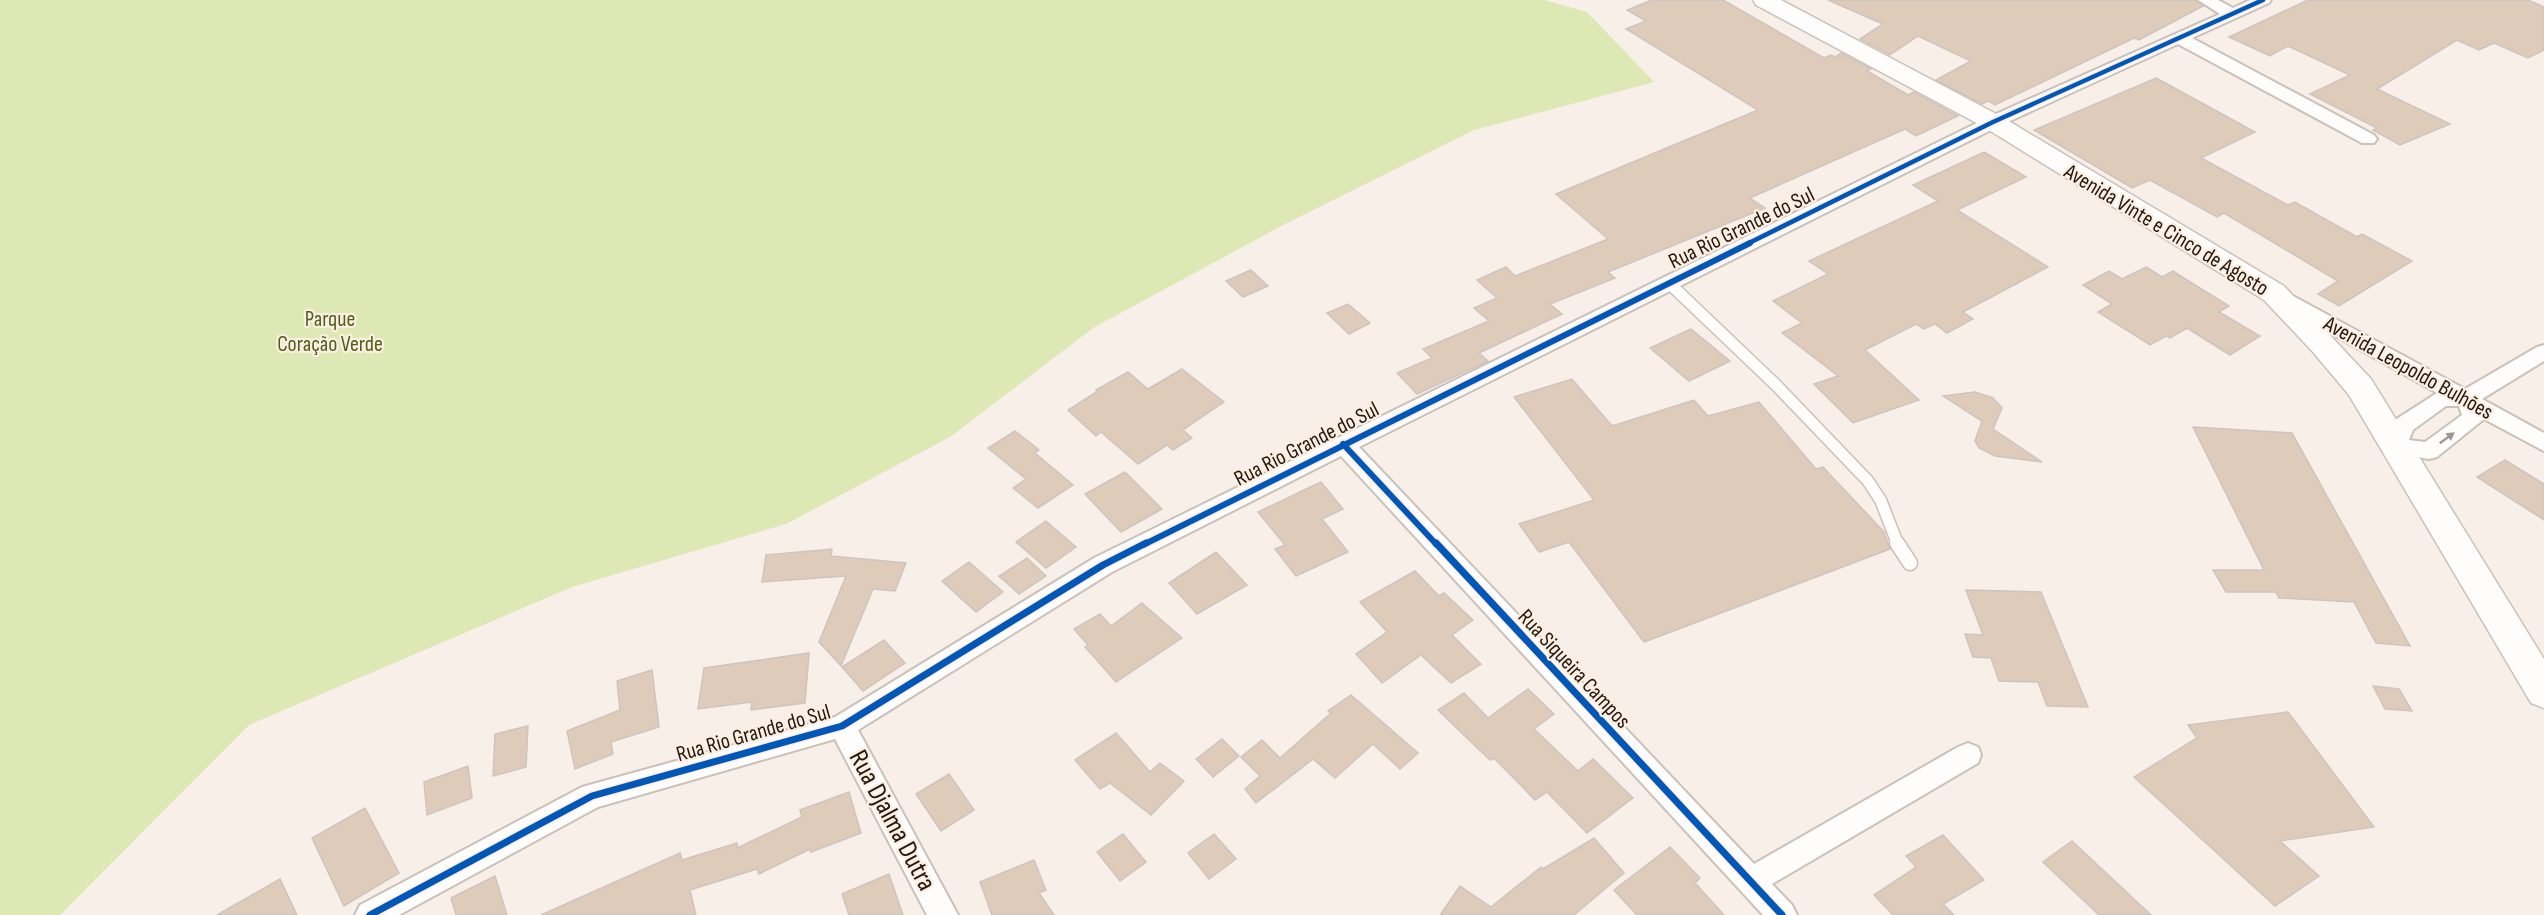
<svg xmlns="http://www.w3.org/2000/svg" width="2544" height="915" font-family="'Sofia Sans Condensed',sans-serif">
<style>
.green{fill:#dde8b4}
.building{fill:#decbba;stroke:#cdc5be;stroke-width:1.5}
.lines{fill:none;stroke-linecap:round;stroke-linejoin:round}
.lane-far1-casing{stroke:#c9c1ba;stroke-width:14}
.lane-casing{stroke:#c9c1ba;stroke-width:17}
.street-casing{stroke:#c9c1ba;stroke-width:4}
.secondary-casing{stroke:#c9c1ba;stroke-width:3}
.lane-far1{stroke:#fefdfc;stroke-width:11}
.lane{stroke:#fefdfc;stroke-width:14}
.street{fill:#fefdfc;fill-rule:evenodd}
.secondary{fill:#fefdfc;fill-rule:evenodd}
.cycleway-far2-casing{stroke:#fdeee2;stroke-width:8}
.cycleway-far1-casing{stroke:#fdeee2;stroke-width:10}
.cycleway-casing{stroke:#fdeee2;stroke-width:10}
.cycleway-far2{stroke:#0057b8;stroke-width:4.5}
.cycleway-far1{stroke:#0057b8;stroke-width:6}
.cycleway{stroke:#0057b8;stroke-width:7}
.oneway{fill:#9b9793}
.labels{text-anchor:middle;stroke-width:4.5;stroke-linejoin:round;paint-order:stroke}
.street-label{font-size:22px;fill:#221a12;stroke:#fdeee2}
.park-label{font-size:22px;fill:#4f601c;stroke:#fdeee2}
.near-street-label{font-size:27px;fill:#221a12;stroke:#fdeee2}
</style>
<rect width="100%" height="100%" fill="#f7efe8"/>
<polygon class="green" points="0,0 1544,0 1587,12 1654,82 1474,130 1281,226 1093,328 950,437 786,524 572,587 249,725 60,915 0,915"/>
<g class="building">
<polygon points="1652,0 1723,0 1824,58 1831,55 1835,57 1841,53 1871,69 1867,71 1908,95 1914,92 1958,116 1916,136 1905,129 1750,198 1765,208 1608,272 1615,278 1550,304 1562,314 1479,353 1488,361 1417,394 1397,373 1432,358 1423,349 1489,321 1474,308 1497,298 1477,280 1506,267 1515,276 1608,239 1556,194 1758,110 1626,29 1646,21 1627,10"/>
<polygon points="1828,0 2196,0 2203,6 2139,40 2134,38 1995,105 1988,101 1982,104 1936,80 1971,61 1918,36 1890,55 1860,39 1883,24"/>
<polygon points="2308,0 2528,0 2544,7 2544,50 2528,58 2494,43 2479,50 2457,40 2377,89 2450,124 2400,145 2373,130 2377,128 2310,94 2350,75 2288,46 2270,56 2229,37"/>
<polygon points="2156,78 2255,132 2201,158 2288,205 2295,202 2357,237 2362,234 2412,261 2339,306 2318,294 2338,281 2224,213 2217,217 2150,180 2132,188 2034,130"/>
<polygon points="1984,152 2026,177 1957,210 2048,267 1963,312 1973,319 1947,333 1935,324 1924,329 1916,324 1865,350 1919,400 1853,423 1814,384 1838,376 1782,333 1802,323 1773,301 1828,274 1809,261 1938,201 1913,185"/>
<polygon points="2146,267 2162,277 2173,271 2229,306 2219,312 2260,336 2230,355 2187,328 2170,338 2166,336 2150,345 2098,312 2112,304 2083,285 2109,271 2122,279"/>
<polygon points="1251,270 1268,286 1243,297 1226,281"/>
<polygon points="1348,304 1370,323 1349,334 1327,313"/>
<polygon points="1691,329 1730,361 1689,381 1650,348"/>
<polygon points="1182,369 1224,402 1183,430 1192,438 1173,450 1167,445 1138,464 1101,432 1096,436 1068,410 1098,391 1096,390 1128,372 1148,389"/>
<polygon points="1572,379 1612,426 1694,400 1708,416 1759,402 1816,469 1823,467 1884,532 1890,549 1644,642 1569,542 1539,552 1519,524 1594,500 1514,397"/>
<polygon points="1975,392 1993,398 2002,408 1993,429 2042,462 1995,456 1979,448 1975,441 1982,421 1943,396"/>
<polygon points="2193,427 2292,433 2410,646 2376,643 2354,602 2279,598 2276,592 2226,592 2213,570 2264,570"/>
<polygon points="1015,431 1039,450 1035,453 1073,485 1038,508 1013,488 1026,479 988,448"/>
<polygon points="2505,460 2544,484 2544,520 2477,477"/>
<polygon points="1125,472 1162,509 1121,532 1085,494"/>
<polygon points="1321,482 1343,509 1322,519 1348,552 1296,576 1275,549 1285,545 1258,512"/>
<polygon points="1046,521 1076,547 1046,568 1016,542"/>
<polygon points="832,549 831,556 906,563 895,591 873,589 841,666 819,642 846,576 762,582 766,555"/>
<polygon points="1216,552 1247,585 1197,614 1169,583"/>
<polygon points="1027,558 1046,576 1019,594 999,576"/>
<polygon points="969,562 1003,592 976,612 942,581"/>
<polygon points="1415,571 1439,596 1444,593 1473,620 1452,635 1481,664 1451,683 1421,655 1382,683 1356,654 1387,632 1360,602"/>
<polygon points="1966,590 2041,592 2088,707 2047,706 2038,682 1999,681 1991,658 1973,657 1965,634 1983,635"/>
<polygon points="1142,603 1182,638 1116,682 1085,647 1088,645 1074,629 1100,614 1111,626"/>
<polygon points="884,640 905,663 863,691 842,667"/>
<polygon points="809,653 805,703 751,710 752,702 698,709 704,668"/>
<polygon points="652,670 659,727 611,742 613,754 575,769 567,731 620,710 617,681"/>
<polygon points="2373,686 2399,689 2412,711 2385,709"/>
<polygon points="1528,689 1554,714 1534,729 1578,771 1593,759 1633,798 1587,833 1547,792 1535,800 1494,758 1490,760 1438,710 1464,693 1488,718"/>
<polygon points="1351,695 1418,753 1400,769 1373,744 1335,778 1313,759 1256,803 1245,789 1260,776 1241,757 1262,740 1280,758 1331,713 1328,711"/>
<polygon points="2288,712 2374,827 2280,841 2319,876 2275,906 2134,777 2197,738 2188,725"/>
<polygon points="528,726 526,767 493,776 495,734"/>
<polygon points="1116,733 1150,772 1160,763 1184,781 1151,815 1110,783 1100,789 1075,760"/>
<polygon points="1222,739 1239,756 1213,777 1196,759"/>
<polygon points="468,766 472,798 427,815 424,782"/>
<polygon points="949,774 974,810 941,831 916,794"/>
<polygon points="849,792 861,833 811,852 810,849 759,874 757,869 690,890 696,915 541,915 680,853 682,860 737,843 737,848 802,817 800,810"/>
<polygon points="365,808 399,873 344,906 312,838"/>
<polygon points="1123,834 1146,862 1120,881 1097,852"/>
<polygon points="1214,834 1236,859 1209,879 1188,853"/>
<polygon points="1943,835 1984,880 1943,904 1954,915 1893,915 1874,895 1916,867 1906,856"/>
<polygon points="1594,838 1624,873 1574,915 1440,915 1460,886 1491,907 1541,867 1543,869"/>
<polygon points="2072,841 2151,915 2099,915 2043,862"/>
<polygon points="1670,847 1700,878 1695,883 1724,915 1637,915 1614,890"/>
<polygon points="1034,860 1046,890 1039,893 1054,915 992,915 980,882"/>
<polygon points="889,874 903,915 849,915 842,894"/>
<polygon points="495,876 507,915 456,915 451,898"/>
<polygon points="280,879 297,915 217,915"/>
</g>
<g class="lines">
<defs>
<polyline id="lane-far1" points="1669,283 1776,385 1868,481 1881,501 1898,545"/>
<polyline id="lane" points="1897,543 1910,563"/>
<g id="street">
<polygon points="2198,0 2218,0 2233,8 2250,0 2271,0 2269,3 2192,38 2374,135 2377,139 2374,143 2362,143 2178,44 1999,126 1359,447 1754,864 1958,747 1968,743 1978,747 1981,755 1978,763 1772,884 1792,905 1797,915 1763,915 1341,456 1112,572 858,730 958,915 927,915 835,739 598,807 399,915 355,915 360,905 582,787 835,717 1094,558 1987,118 2220,14"/>
<path d="M2280,289L2465,389L2537,347L2544,345V361L2482,399L2544,433V451L2484,419L2437,457L2429,459L2388,452L2385,446L2395,420L2437,393L2273,301L2270,296L2273,291ZM2446,406H2459L2462,415L2425,442L2409,440L2413,430Z"/>
</g>
<polygon id="secondary" points="1753,0 1781,0 2002,117 2284,286 2371,379 2544,659 2544,708 2531,703 2349,395 2313,352 2264,300 1984,127 1756,5"/>
</defs>
<use href="#lane-far1" class="lane-far1-casing"/>
<use href="#lane" class="lane-casing"/>
<use href="#street" class="street-casing"/>
<use href="#secondary" class="secondary-casing"/>
<use href="#lane-far1" class="lane-far1"/>
<use href="#lane" class="lane"/>
<use href="#street" class="street"/>
<use href="#secondary" class="secondary"/>
<defs>
<polyline id="cycleway-far2" points="1747,244 1993,122 2263,0"/>
<g id="cycleway-far1">
<polyline points="1343,444 1437,545"/>
<polyline points="1143,545 1750,243"/>
</g>
<g id="cycleway">
<polyline points="1436,543 1782,915"/>
<polyline points="370,915 592,796 842,726 1103,565 1146,543"/>
</g>
</defs>
<use href="#cycleway-far2" class="cycleway-far2-casing"/>
<use href="#cycleway-far1" class="cycleway-far1-casing"/>
<use href="#cycleway" class="cycleway-casing"/>
<use href="#cycleway-far2" class="cycleway-far2"/>
<use href="#cycleway-far1" class="cycleway-far1"/>
<use href="#cycleway" class="cycleway"/>
</g>
<defs><path id="oneway-solid" d="M-6-.8H1V-3.2L6.5 0L1 3.2V.8H-6Z" transform="scale(1.5)"/></defs>
<use class="oneway" href="#oneway-solid" transform="translate(2447 438) rotate(-36)"/>
<g class="labels">
<g class="street-label">
<text transform="translate(1741 227) rotate(-26)" y="8">Rua Rio Grande do Sul</text>
<text transform="translate(2167 229) rotate(31)" y="8">Avenida Vinte e Cinco de Agosto</text>
<text transform="translate(2409 367) rotate(29)" y="8">Avenida Leopoldo Bulhões</text>
<text transform="translate(1306 443) rotate(-27)" y="8">Rua Rio Grande do Sul</text>
<text transform="translate(1575 668) rotate(47)" y="8">Rua Siqueira Campos</text>
<text transform="translate(753 732) rotate(-16)" y="8">Rua Rio Grande do Sul</text>
</g>
<g class="park-label">
<text x="330" y="326">Parque<tspan x="330" dy="25">Coração Verde</tspan></text>
</g>
<g class="near-street-label">
<text transform="translate(893 820) rotate(62)" y="9">Rua Djalma Dutra</text>
</g>
</g>
</svg>
